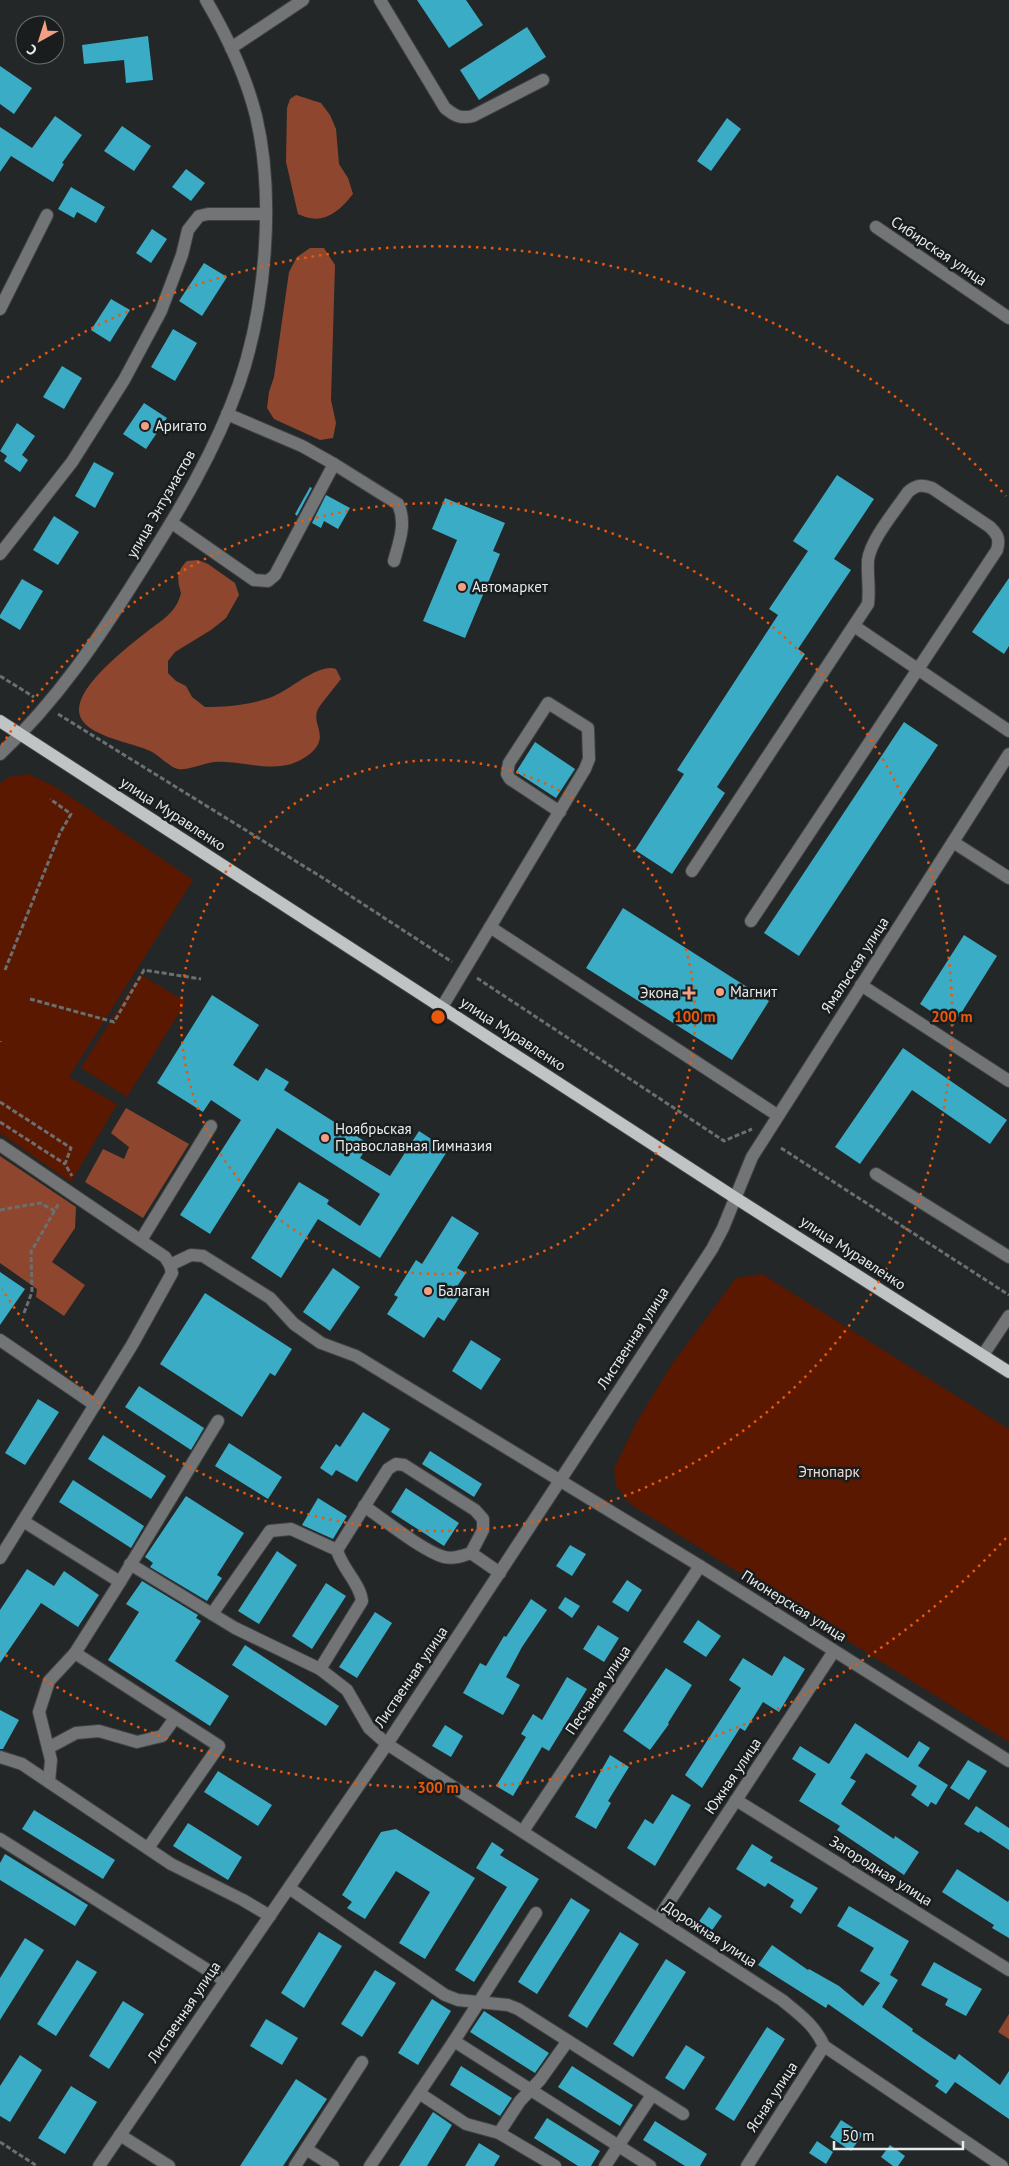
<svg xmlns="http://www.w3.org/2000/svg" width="1009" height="2166" font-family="'PT Sans',sans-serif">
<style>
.green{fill:#5a1800}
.forest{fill:#8f462e}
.building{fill:#3bacc5}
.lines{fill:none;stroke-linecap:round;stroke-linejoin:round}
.minor-casing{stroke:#3f4243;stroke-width:14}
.major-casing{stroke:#3f4243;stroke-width:14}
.path{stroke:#6c6f70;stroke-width:3;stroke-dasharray:5 2.5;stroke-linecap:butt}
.minor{stroke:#727475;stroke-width:12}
.major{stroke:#c0c4c5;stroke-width:12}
.ring{fill:none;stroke:#e8590c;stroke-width:2.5;stroke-dasharray:2.5 5}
.poi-dot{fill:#f39f83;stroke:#1a1d1e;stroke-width:2}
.labels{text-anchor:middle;stroke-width:5;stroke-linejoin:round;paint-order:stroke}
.street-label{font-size:15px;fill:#e8ebec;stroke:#1a1d1e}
.poi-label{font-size:15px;fill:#e8ebec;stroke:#1a1d1e;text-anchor:start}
.park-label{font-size:15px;fill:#f1dbd3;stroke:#1a1d1e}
.centre{fill:#e8590c;stroke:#1a1d1e;stroke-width:2.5}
.ring-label{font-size:15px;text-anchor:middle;font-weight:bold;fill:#e8590c;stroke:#1a1d1e;stroke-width:5;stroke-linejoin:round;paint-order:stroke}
</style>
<rect width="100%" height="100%" fill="#232728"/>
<g class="green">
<polygon points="28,774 56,787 193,880 69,1077 117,1104 71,1182 0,1133 0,784 8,777"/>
<polygon points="140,974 186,1002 127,1097 81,1068"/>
<polygon points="762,1274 1009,1429 1009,1742 630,1504 616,1485 614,1469 636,1423 672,1364 736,1278"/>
</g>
<g class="forest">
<path d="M296,95L321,103L330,115L336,129L339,164L348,178L353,194C338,213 322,226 298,214L286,162L287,108L290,99Z"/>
<polygon points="310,248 324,248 335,265 331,400 336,423 333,438 320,440 274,419 267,408 269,392 274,377 289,272 297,257"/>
<path d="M198,560L208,564L235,583L239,595L226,618L211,630L175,652L168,661V673L176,681L186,686L192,697L205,707C228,707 252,705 274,696C291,689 319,663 336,669L341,679C335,687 322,702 318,709C310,725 333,737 307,756C278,777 246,760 215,762C203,763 187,771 178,769C169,767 159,755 150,751C133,742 78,736 79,709C80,684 125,649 144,634C160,621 176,614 181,593C177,579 176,572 187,561Z"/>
<polygon points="126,1108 189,1144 143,1218 85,1182 103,1149 124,1159 129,1147 111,1133"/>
<polygon points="0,1156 76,1207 75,1228 52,1262 85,1285 64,1316 36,1297 37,1289 0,1263"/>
<polygon points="1009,2014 1009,2039 998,2032"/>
</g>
<g class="building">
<polygon points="417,0 466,0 483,25 449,48"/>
<polygon points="527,27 546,57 479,100 460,70"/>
<polygon points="148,36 153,80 126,83 124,60 84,64 82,45"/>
<polygon points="0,66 32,88 14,114 0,104"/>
<polygon points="55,116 82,135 62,163 64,164 53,182 11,156 0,172 0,127 32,148"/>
<polygon points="727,118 741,129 711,171 697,161"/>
<polygon points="122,126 151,146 134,171 104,151"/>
<polygon points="186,169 205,183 191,201 172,187"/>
<polygon points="71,187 105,207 96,223 77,212 74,218 58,209"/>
<polygon points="152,229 167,239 151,263 136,253"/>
<polygon points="204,263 227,277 202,316 179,301"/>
<polygon points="111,299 130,310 110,342 91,330"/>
<polygon points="173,329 197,343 175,381 151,367"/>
<polygon points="62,366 82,378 64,409 43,397"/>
<polygon points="144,403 167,418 146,449 123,434"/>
<polygon points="17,423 35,436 22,455 28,460 20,472 4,461 7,456 0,451"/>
<polygon points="94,462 114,473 95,508 75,496"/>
<polygon points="837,475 874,499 834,559 851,570 798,649 805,654 717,787 725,793 672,874 635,850 684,774 677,770 778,615 769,609 808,551 793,541"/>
<polygon points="310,487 312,488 297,516 295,514"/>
<polygon points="326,495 350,508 338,529 324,521 321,528 312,523"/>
<polygon points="445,498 505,523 493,551 500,554 465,638 423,621 457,540 432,529"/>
<polygon points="54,516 79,532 58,565 33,550"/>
<polygon points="1009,578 1009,646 1004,654 972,632"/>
<polygon points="22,579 43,591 20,630 0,618 0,615"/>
<polygon points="904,722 938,745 799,956 764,933"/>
<polygon points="535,742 575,769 556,798 516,772"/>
<polygon points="623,908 769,1001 732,1060 586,968"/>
<polygon points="964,935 997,956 953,1026 920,1004"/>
<polygon points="212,995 259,1025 233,1065 258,1081 266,1068 289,1082 284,1090 369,1144 360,1158 390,1176 419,1131 448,1150 380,1258 318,1219 281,1278 251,1258 299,1182 329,1200 327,1204 360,1226 380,1194 277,1128 210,1234 180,1215 241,1120 211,1100 203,1112 157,1083"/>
<polygon points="903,1048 1007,1120 990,1144 912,1090 860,1164 835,1147"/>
<polygon points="452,1216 479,1233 457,1268 466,1273 454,1291 461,1295 444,1321 438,1317 424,1338 387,1314 398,1297 394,1295 416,1260 422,1264"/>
<polygon points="333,1268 360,1287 330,1331 303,1312"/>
<polygon points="0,1272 25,1289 0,1325"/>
<polygon points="205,1293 292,1349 275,1376 270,1373 242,1417 160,1364"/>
<polygon points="471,1340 501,1359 481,1390 452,1371"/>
<polygon points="139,1386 204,1428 191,1450 125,1407"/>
<polygon points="38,1399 59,1412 25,1465 5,1453"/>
<polygon points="363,1412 390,1429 357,1482 336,1470 332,1476 320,1468 336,1444 340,1447"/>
<polygon points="103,1435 166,1476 151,1499 88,1459"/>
<polygon points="229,1443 282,1477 268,1499 215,1466"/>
<polygon points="430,1451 482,1484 474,1497 422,1464"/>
<polygon points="73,1480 144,1526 131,1548 59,1502"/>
<polygon points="406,1488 459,1523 444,1546 391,1512"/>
<polygon points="186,1496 244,1533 217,1575 222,1578 207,1601 150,1567 153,1563 145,1557"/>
<polygon points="318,1498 347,1516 333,1539 302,1525"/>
<polygon points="570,1545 586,1554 572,1576 556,1566"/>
<polygon points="277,1551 297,1565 259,1624 238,1611"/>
<polygon points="27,1569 54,1586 64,1571 99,1595 78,1627 41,1603 0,1663 0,1610"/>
<polygon points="627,1580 642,1590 628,1612 612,1602"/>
<polygon points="142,1581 198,1615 196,1618 201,1621 175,1661 229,1696 210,1726 108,1660 139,1612 126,1604"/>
<polygon points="326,1583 346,1596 312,1649 292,1636"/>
<polygon points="565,1597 580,1606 572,1618 558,1608"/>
<polygon points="531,1599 547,1610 522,1647 506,1677 520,1685 503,1715 463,1693 480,1663 486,1666 504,1636 506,1637"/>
<polygon points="375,1612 392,1623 357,1678 339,1667"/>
<polygon points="698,1620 721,1636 706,1657 683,1642"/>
<polygon points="598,1625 619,1638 604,1662 583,1649"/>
<polygon points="245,1645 339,1706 326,1726 232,1665"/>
<polygon points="784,1656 805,1669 793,1689 779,1712 763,1702 745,1731 740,1728 702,1788 685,1775 741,1688 729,1680 743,1658 772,1676"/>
<polygon points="666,1668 692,1685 668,1723 669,1724 650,1750 623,1731"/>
<polygon points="567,1677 587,1689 549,1751 542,1747 513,1796 496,1786 526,1737 521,1734 533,1714 542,1720"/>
<polygon points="0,1710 19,1720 3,1749 0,1749"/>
<polygon points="855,1723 908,1758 919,1741 930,1748 918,1766 948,1785 936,1805 931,1802 928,1807 911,1795 917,1786 866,1753 850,1778 856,1781 841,1804 894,1839 895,1836 919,1852 904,1875 837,1830 840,1826 799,1801 816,1774 792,1759 800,1746 829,1764"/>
<polygon points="445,1725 463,1736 451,1757 432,1746"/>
<polygon points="610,1755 629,1767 608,1801 611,1803 596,1829 575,1817"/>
<polygon points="968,1760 987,1771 969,1800 950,1788"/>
<polygon points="218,1771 272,1805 258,1826 204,1792"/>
<polygon points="672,1794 691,1805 655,1866 627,1848 645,1819 653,1824"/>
<polygon points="976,1806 1009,1828 1009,1850 980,1831 979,1833 964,1824"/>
<polygon points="34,1810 115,1860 103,1879 22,1829"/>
<polygon points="188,1823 242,1857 228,1880 173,1846"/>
<polygon points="396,1829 475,1878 425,1959 399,1943 430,1892 396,1871 365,1919 347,1908 352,1902 342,1895 381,1832"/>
<polygon points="492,1842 504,1850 500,1855 539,1879 474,1982 455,1970 507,1887 476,1868"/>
<polygon points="752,1844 773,1857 770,1861 818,1888 801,1914 790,1907 794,1900 768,1883 765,1887 736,1869"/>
<polygon points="5,1854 88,1905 75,1926 0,1880 0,1863"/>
<polygon points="957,1869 1008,1902 1009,1900 1009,1938 992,1928 994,1925 942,1892"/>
<polygon points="571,1898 590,1910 537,1994 518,1982"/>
<polygon points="849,1906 909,1941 890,1975 898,1980 882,2007 913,2029 912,2031 955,2060 959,2054 1000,2085 1009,2071 1009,2119 955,2082 946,2094 935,2086 939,2081 828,2004 826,2008 758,1965 772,1945 808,1970 809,1969 839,1986 863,2006 880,1983 860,1971 874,1948 837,1926"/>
<polygon points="709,1907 722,1916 708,1936 695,1927"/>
<polygon points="319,1932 342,1946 304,2008 281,1993"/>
<polygon points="620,1932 639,1944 587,2028 568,2016"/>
<polygon points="25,1938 44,1950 0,2020 0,1978"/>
<polygon points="666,1959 686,1972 633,2057 613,2044"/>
<polygon points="77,1960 97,1972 56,2036 37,2024"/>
<polygon points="934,1962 982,1989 966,2016 945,2005 948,1999 921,1985"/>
<polygon points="375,1970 396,1983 362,2037 341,2024"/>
<polygon points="432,1999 451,2011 418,2065 398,2053"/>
<polygon points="123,2001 144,2014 109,2069 89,2056"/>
<polygon points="484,2011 549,2053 535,2073 470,2032"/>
<polygon points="266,2019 298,2038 282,2065 250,2046"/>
<polygon points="767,2027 785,2039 734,2121 715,2109"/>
<polygon points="686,2045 705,2057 684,2090 665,2078"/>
<polygon points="20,2055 42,2070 10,2122 0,2116 0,2086"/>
<polygon points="461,2066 512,2098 500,2116 450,2085"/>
<polygon points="572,2066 633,2105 620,2126 558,2087"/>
<polygon points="296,2079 327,2099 283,2166 240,2166"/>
<polygon points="71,2086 97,2102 65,2154 38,2138"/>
<polygon points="433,2112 452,2125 427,2166 399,2166"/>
<polygon points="547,2118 600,2151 591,2166 578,2166 534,2138"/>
<polygon points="841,2120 863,2134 851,2151 830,2137"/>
<polygon points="655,2121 707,2154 700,2166 685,2166 643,2140"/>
<polygon points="817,2141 833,2152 826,2164 809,2153"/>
<polygon points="479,2143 500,2156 494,2166 465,2166"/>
<polygon points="890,2145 905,2156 898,2166 893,2166 881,2157"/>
</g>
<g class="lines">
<defs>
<g id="minor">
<path d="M380,0L445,108C455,116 460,119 473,116L543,80"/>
<polyline points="231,48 303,0"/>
<polyline points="876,227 1009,318"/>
<polyline points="0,309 47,215"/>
<path d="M334,464L398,504C407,523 399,542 394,561"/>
<polyline points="172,523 254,580 268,581 275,575 334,464 302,446 227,414"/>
<polyline points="0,554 72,462 124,380 161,311 182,255 188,230 199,216 208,214 266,214"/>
<polyline points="854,626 1009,731"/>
<path d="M0,754C56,702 99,638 139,574C178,513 215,452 239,384C266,306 275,196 256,116C246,76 227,36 206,0"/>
<polyline points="953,842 1009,878"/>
<path d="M692,871L868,604C870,589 867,575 868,560C871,539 896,510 908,492C916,485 922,484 932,488L990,527C998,535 1000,539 997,550L751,921"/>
<polyline points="490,927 777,1115"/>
<polyline points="861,985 1009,1081"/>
<polyline points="442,1007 585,769 589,759 588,728 548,703 509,763 507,774 510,779 560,812"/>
<polyline points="0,1145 165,1257 170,1265 172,1273 132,1345 0,1558"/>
<polyline points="876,1174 1009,1257"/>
<polyline points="141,1240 211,1126"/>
<polyline points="170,1265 191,1255 203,1256 270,1298 294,1324 321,1343 356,1356 700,1566 1009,1761"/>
<polyline points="0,1340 95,1405"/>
<polyline points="983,1355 1009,1316"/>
<path d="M364,1506C383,1519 423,1551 444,1557C454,1559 462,1556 471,1553L500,1573"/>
<polyline points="23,1521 120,1582 218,1421"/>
<path d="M471,1553L483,1530V1519L475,1510L404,1465L396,1464L388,1469L337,1550C342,1569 360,1583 362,1601L320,1669L347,1690L369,1728L387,1744L782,2000C799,2014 815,2025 824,2046L1002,2166"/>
<polyline points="130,1564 235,1628 320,1669"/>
<polyline points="120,1582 75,1653 219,1746 148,1848"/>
<polyline points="212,1614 270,1531 291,1529 337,1550"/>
<polyline points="48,1748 76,1733 99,1731 137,1742 162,1736 175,1718"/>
<polyline points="0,1757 22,1764 171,1864 243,1900 270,1916"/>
<polyline points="49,1782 51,1760 39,1712 49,1681 75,1653"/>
<polyline points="736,1800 1009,1970"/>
<polyline points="523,1831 700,1566"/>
<polyline points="0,1839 225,1981"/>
<polyline points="289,1888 445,1995 458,2000 508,2005 518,2009 683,2114"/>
<polyline points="658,1919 834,1651"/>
<polyline points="454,2041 536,1913"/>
<polyline points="419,2093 466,2124 499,2133 555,2166"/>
<polyline points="499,2133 520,2101 540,2080 567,2042"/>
<polyline points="120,2135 169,2166"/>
<polyline points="306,2149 333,2166"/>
<polyline points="99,2166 387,1744 712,1249 723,1228 752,1157 1009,754"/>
<polyline points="295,2166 362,2062"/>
<polyline points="370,2166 454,2041 650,2166"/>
<polyline points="605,2166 652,2095"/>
<polyline points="747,2166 824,2046"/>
</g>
<polyline id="major" points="0,721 734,1197 1009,1372"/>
</defs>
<use href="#minor" class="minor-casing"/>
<use href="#major" class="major-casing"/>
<g class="path">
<polyline points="0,676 34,697"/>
<polyline points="58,714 323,878 452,962"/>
<polyline points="5,970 60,833 71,814 50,799"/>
<polyline points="477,978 724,1141 752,1129"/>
<polyline points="30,999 114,1022 144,970 201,979"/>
<polyline points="0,1042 0,1041"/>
<polyline points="0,1102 71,1148 65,1164 72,1176"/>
<polyline points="0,1122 65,1164"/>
<polyline points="781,1148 1009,1295"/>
<polyline points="0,1210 40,1203 55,1211"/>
<polyline points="24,1313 32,1292 31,1252 59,1203"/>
<polyline points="0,2142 37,2166"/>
</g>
<use href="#minor" class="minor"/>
<use href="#major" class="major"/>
</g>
<g class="ring">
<circle cx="438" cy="1017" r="257"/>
<path d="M2 745A514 514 0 1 1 2 1289"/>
<path d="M1006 1538A771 771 0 0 1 1 1652M1 382A771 771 0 0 1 1006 496"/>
</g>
<g class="poi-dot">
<circle cx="145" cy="426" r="5"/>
<circle cx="462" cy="587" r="5"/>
<circle cx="720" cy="992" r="5"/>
<path d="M686.5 985.5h5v5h5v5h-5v5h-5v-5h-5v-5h5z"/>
<circle cx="325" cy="1138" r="5"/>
<circle cx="428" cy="1291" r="5"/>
</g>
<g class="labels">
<g class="street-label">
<text transform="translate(939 251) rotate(34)" y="5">Сибирская улица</text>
<text transform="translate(161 504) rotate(-60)" y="5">улица Энтузиастов</text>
<text transform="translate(173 814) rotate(33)" y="5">улица Муравленко</text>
<text transform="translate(855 965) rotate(-57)" y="5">Ямальская улица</text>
<text transform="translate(513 1034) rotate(33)" y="5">улица Муравленко</text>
<text transform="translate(853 1253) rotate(33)" y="5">улица Муравленко</text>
<text transform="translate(633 1338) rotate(-57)" y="5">Лиственная улица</text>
<text transform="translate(794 1606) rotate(32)" y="5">Пионерская улица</text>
<text transform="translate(411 1677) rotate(-56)" y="5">Лиственная улица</text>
<text transform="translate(598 1690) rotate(-56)" y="5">Песчаная улица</text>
<text transform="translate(733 1776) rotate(-56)" y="5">Южная улица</text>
<text transform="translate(881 1871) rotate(32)" y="5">Загородная улица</text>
<text transform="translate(710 1934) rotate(33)" y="5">Дорожная улица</text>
<text transform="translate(184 2012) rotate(-56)" y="5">Лиственная улица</text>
<text transform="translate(772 2097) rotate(-57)" y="5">Ясная улица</text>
</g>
<g class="poi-label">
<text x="155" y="431">Аригато</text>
<text x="472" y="592">Автомаркет</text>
<text x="730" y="997">Магнит</text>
<text x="679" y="998" text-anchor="end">Экона</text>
<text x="335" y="1134">Ноябрьская<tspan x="335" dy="17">Православная Гимназия</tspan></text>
<text x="438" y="1296">Балаган</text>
</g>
<g class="park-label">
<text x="829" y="1477">Этнопарк</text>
</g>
</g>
<circle cx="438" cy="1017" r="8" class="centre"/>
<g class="ring-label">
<text x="695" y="1022">100 m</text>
<text x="952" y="1022">200 m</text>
<text x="438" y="1793">300 m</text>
</g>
<g transform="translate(40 40) rotate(219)"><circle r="24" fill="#1a1d1e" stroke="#6c6f70"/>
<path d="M0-4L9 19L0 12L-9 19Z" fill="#f39f83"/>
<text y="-8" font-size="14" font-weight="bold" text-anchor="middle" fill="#e8ebec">С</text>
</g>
<path d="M834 2141v8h129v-8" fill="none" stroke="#e8ebec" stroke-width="2.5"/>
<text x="842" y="2141" font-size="15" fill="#e8ebec" stroke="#1a1d1e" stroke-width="4" paint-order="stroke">50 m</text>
</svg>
